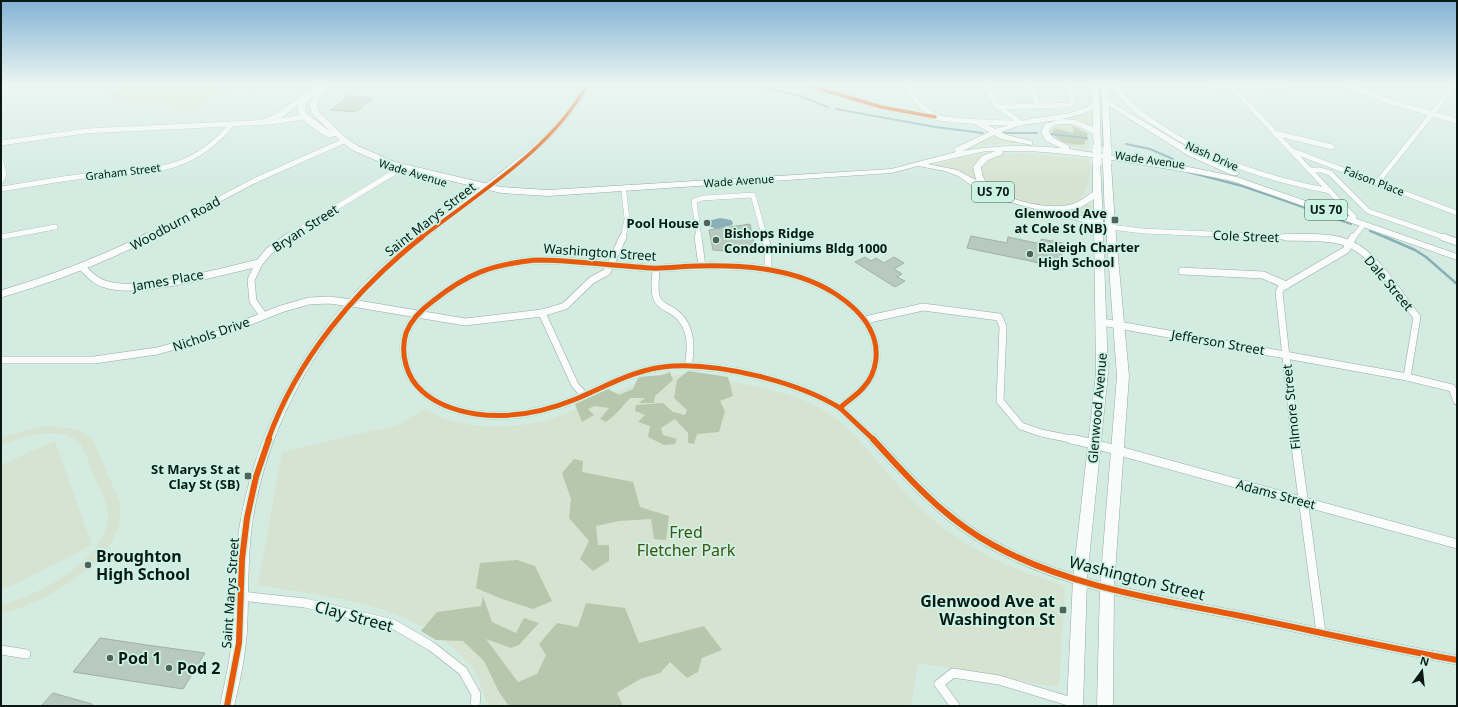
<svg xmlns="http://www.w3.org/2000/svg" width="1458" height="707" font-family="'Noto Sans',sans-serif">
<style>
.green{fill:#d6e3d0}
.forest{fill:#b7c7ad}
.water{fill:#89b0b9}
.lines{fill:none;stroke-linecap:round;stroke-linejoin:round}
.stream-far1{stroke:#89b0b9;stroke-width:2}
.stream{stroke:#89b0b9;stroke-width:2.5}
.building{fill:#b8c9bf;stroke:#a2b1a8}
.minor-far2-casing{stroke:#98aaa3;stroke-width:5.5}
.minor-far1-casing{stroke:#98aaa3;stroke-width:8}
.minor-casing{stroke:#98aaa3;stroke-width:10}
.secondary-casing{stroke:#98aaa3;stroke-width:1}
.primary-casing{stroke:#98aaa3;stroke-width:1}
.minor-far2{stroke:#f9fcfb;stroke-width:5}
.minor-far1{stroke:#f9fcfb;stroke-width:7}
.minor{stroke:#f9fcfb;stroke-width:9}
.secondary{fill:#f9fcfb;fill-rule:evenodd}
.primary{fill:#f9fcfb;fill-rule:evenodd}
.primary-bridge-casing{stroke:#98aaa3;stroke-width:8;stroke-linecap:butt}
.primary-bridge{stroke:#f9fcfb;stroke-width:8}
.cycleway-far2-casing{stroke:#cbf4e5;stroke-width:5.5}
.cycleway-far1-casing{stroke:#cbf4e5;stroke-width:8}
.cycleway-casing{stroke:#cbf4e5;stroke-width:9}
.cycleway-far2{stroke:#e8590c;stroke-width:3.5}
.cycleway-far1{stroke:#e8590c;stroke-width:5}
.cycleway{stroke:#e8590c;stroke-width:6}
.poi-dot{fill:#51625c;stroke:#cbf4e5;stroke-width:1.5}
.labels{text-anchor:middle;stroke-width:3.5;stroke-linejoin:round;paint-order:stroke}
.far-street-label{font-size:11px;fill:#0a1914;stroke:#cbf4e5}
.shield{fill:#cbf4e5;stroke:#445b53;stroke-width:1}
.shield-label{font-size:12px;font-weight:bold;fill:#0a1914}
.poi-label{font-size:13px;font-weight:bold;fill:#0a1914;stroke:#cbf4e5;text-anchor:end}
.street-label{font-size:13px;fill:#0a1914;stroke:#cbf4e5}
.near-park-label{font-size:16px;fill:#465011;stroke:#cbf4e5}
.near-poi-label{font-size:16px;font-weight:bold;fill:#0a1914;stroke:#cbf4e5;text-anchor:start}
.near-street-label{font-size:16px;fill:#0a1914;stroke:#cbf4e5}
</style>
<rect width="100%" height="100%" fill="#d4ebe2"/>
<g class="green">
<polygon points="128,85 234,85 193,110 104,98"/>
<polygon points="1084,113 1090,114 1091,125 1073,120 1059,119"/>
<path d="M1063,124C1086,125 1089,126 1089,149C1077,147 1057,146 1050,133L1051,129Z"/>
<polygon points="994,134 1017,142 1017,143 973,146"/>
<path d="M981,153H991C977,158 969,167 977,181L961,172L932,165Z"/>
<path d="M1020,153L1089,159V164H1091L1088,183L1080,200C1056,211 997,205 983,179C981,176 981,171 980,167C988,153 1006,154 1020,153Z"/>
<polygon points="1089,204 1091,205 1092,218 1089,219 1064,211"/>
<path d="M676,375C699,375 721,379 743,384C782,392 817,400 847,428C872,453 893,482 919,507C959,546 1010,569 1062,585L1065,590L1059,687L918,663L911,706H489C481,693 480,677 470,665C419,604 332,597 258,585L282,452L398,425L424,409C431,412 439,417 446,419C483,432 528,428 564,414C601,399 635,380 676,375Z"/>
<path d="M50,426L79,430L92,438L119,500C133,556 45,603 1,614V604C37,597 111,558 108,513C107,501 99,488 94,476C90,466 87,454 81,445C65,423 21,437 1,445V438L3,437L24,431Z"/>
<polygon points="55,441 92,545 1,591 1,465"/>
</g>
<g class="forest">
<path d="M1070,127H1074L1087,133L1088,140L1085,141V144C1074,146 1057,143 1052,132L1055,128L1073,133L1074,129Z"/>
<polygon points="688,371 728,377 733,396 720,401 725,411 719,432 697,434 694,444 688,443 688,433 675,419 661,428 663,435 677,439 675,444 664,445 648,437 650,426 638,422 645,415 635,411 636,405 663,403 673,412 685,415 687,410 674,398 677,380"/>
<path d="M670,372L673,380L655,396L654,403H639L645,398H630C621,408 617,414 606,422L600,419L609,408L594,406L588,409L594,415L582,422L575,404L608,389L619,395L633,389L638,378C651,374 658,378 670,372Z"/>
<polygon points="574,459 583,461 582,472 633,482 640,507 669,516 666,540 654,539 651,519 619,521 596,526 598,545 609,545 609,561 593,571 580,559 589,541 569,518 571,499 562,473"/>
<polygon points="517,560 535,566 552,601 533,609 502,599 476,588 480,563"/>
<polygon points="483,596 492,622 516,633 524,618 539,623 519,645 511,648 486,639 518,682 537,674 546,655 539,644 557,623 578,627 586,603 625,608 639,643 704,626 722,650 702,658 698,672 687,678 670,662 660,673 640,679 617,693 623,706 509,706 499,692 484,661 463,641 436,640 421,631 437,612 481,606"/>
</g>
<polygon class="water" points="720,218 731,220 733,223 732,225 716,229 709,226 708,221"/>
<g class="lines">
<g class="stream-far1">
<polyline points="754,85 797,95 828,107"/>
<polyline points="836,109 935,127 983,133"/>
<polyline points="1003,133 1037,133"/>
<polyline points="1051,134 1086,138"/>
<polyline points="1126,144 1150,149 1173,159"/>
<polyline points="1188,172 1242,186 1351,224"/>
<polyline points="1370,231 1387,238"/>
</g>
<polyline class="stream" points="1385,237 1415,250 1426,257 1457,284"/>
</g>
<g class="building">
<polygon points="348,96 373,98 356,112 331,110"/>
<polygon points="750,224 756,253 738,254 738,252 713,250 709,230"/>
<polygon points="971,236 1007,243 1008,237 1041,244 1041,239 1063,243 1060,270 1038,266 1038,263 1030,261 967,248"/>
<polygon points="865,257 871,261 876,258 884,263 894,257 904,263 894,269 902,274 897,277 905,281 895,287 855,262"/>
<polygon points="100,638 147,645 205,653 183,689 73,672"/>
<polygon points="53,693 92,704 92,706 41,706"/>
</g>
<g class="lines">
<defs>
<g id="minor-far2">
<path d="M807,85C838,93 868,105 899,111C939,120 980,123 1021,123"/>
<polyline points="906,85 915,99 934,117"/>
<polyline points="986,85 995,104 1021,123"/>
<polyline points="1031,85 1037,105"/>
<path d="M1115,85C1125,104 1142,115 1159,126C1211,161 1269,179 1330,191"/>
<polyline points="1206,85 1259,87 1287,85"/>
<polyline points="1230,85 1354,217"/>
<polyline points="1348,85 1384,100 1457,121"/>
<polyline points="997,107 1070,105 1073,103 1070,85"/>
<polyline points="1275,133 1332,147"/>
<polyline points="1,143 85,131 272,122 304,117"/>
<polyline points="1293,151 1457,213"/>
<polyline points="1,161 4,174 1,181"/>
<polyline points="1309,170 1321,170 1330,173 1368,211 1446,238"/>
<polyline points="1377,183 1455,85"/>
<path d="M1,189C29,185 57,179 85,176C147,170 189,176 232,124"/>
<polyline points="1110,227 1143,231 1309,238"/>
<polyline points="1,237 55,227"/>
<polyline points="145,238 258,179 344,141"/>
<polyline points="286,238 403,167"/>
<polyline points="623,238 627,219 624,192"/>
<polyline points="699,238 694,201 703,198 753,195 765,238"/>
<polyline points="1353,238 1364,224"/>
</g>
<g id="minor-far1">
<polyline points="698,237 702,266"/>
<polyline points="765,237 768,249 768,269"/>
<path d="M1286,237C1305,238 1326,236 1345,242C1374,251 1398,294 1417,317L1407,377"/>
<polyline points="1443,237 1457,242"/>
<path d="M535,260C574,260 612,266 650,268C666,269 683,266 699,266C745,265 794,268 834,293C848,302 862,313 870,329C880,348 878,372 863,388C856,396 847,401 840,408C798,382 721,363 672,366C637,368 607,386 576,399C544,412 510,419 476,414C457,411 436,404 422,391C406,377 400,353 406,333C411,320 422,309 433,301C468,273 491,265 535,260Z"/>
<path d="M83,268C90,275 95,281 105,284C137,296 223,271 259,263"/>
<path d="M656,268C656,278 653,290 657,299C660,306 668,308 674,312C692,325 692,346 688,366"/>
<polyline points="1182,271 1263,275 1286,285"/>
<path d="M1,294C52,279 100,261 147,237"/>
<polyline points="542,313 575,385 584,395"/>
<polyline points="263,315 253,301 251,280 259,263 269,251 288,237"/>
<polyline points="865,320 923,307 999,317 1003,327 1000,401 1021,426 1041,433 1076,440"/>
<polyline points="1102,322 1407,377 1452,388 1457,401"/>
<polyline points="1,360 94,360 157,351 218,334 281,309 309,301 329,300 352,303 465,322 542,313 565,306 592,280 607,272 623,237"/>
<polyline points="840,408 874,440"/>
<polyline points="1295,440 1279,292 1281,288 1346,250 1353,237"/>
</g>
<g id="minor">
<path d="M873,439C909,479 946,520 993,545C1067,586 1155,599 1236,615C1310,630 1383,647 1457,660"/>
<polyline points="1071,439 1094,444 1457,544"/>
<polyline points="1295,439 1321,633"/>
<polyline points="241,596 305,603 393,624 431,646 463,671 476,694 475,706"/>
<polyline points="1,650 26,654"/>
<polyline points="955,706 939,684 953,673 999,680 1075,703"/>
</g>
<g id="secondary">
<polygon points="1,85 9,85 1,88"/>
<path d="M584,85H590C567,127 537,151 500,180C464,209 425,236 391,267C320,331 268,424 253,518C247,556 249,594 247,631C245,657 240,682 234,706H220C225,681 231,656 233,631C236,593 234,555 241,518C259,421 311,329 384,264C419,234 456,207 492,179C530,149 560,128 584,85Z"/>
</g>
<g id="primary">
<path d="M317,85H327L318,100L317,105L319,112L346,138L358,146L395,162L501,187L548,190L891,169L956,152L954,150L955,148L989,132L974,124V120H980L995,129L1029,119L1070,113L1087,107L1093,102L1092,85H1099L1101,147L1094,149L1093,134C1080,125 1065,120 1051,127L1049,132L1052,137L1069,146V149L1194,168L1237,177L1457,254V260L1232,181C1196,173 1161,168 1126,162C1085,156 1045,150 1003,151V154L988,160L981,167C982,174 983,179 988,184C1004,201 1054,212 1075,203C1081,201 1088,195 1093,192V163L1097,161H1100L1103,222H1105L1103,164L1107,162L1111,164L1115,225L1129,376L1114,587L1113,706H1097L1100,587L1117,376L1106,227L1103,228L1108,373L1087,579L1083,706H1067L1073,579L1096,373L1094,225L1002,200L984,190H978L958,176L945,171L918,166L891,173L548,196L501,193L389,166L352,150L335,136L328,138C319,131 294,119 298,105L281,118L260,124L256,122L275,114ZM314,95L309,105L313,115L331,132L306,113C304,105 308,100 314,95ZM1093,109V127L1076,120L1062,119L1083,114ZM1058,120L1045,124L1041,132L1046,141L1061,148C1027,145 995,145 963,151L994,135L1001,139L1032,145V141L1007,135L1001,132L1022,125ZM986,151H995L982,156L973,167L976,180L957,170L928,164ZM1094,199V219L1063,211L1080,208Z"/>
<polygon points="1101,85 1108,85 1108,100 1195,152 1239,173 1238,175 1232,175 1189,156 1109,106 1111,149 1104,151"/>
</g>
</defs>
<use href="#minor-far2" class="minor-far2-casing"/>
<use href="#minor-far1" class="minor-far1-casing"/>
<use href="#minor" class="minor-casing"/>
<use href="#secondary" class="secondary-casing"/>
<use href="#primary" class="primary-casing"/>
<use href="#minor-far2" class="minor-far2"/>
<use href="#minor-far1" class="minor-far1"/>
<use href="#minor" class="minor"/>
<use href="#secondary" class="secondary"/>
<use href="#primary" class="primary"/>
<defs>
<g id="primary-bridge">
<polyline points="1097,147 1097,163"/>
<polyline points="1107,149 1107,164"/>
</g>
</defs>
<use href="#primary-bridge" class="primary-bridge-casing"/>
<use href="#primary-bridge" class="primary-bridge"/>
<defs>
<g id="cycleway-far2">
<polyline points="807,85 881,107 935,117"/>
<path d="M421,238C478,193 551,150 587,85"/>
</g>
<g id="cycleway-far1">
<path d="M535,260C574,260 612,266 650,268C666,269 683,266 699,266C745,265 794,268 834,293C848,302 862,313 870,329C880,348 878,372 863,388C856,396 847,401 840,408C798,382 721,363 672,366C637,368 607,386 576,399C544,412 510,419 476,414C457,411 436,404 422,391C406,377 400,353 406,333C411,320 422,309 433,301C468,273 491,265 535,260Z"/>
<polyline points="840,408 874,440"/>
<path d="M268,440C297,359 355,290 422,237"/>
</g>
<g id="cycleway">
<path d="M873,439C909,479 946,520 993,545C1067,586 1155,599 1236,615C1310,630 1383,647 1457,660"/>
<polyline points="227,706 239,643 242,559 247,518 256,477 269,439"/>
</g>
</defs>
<use href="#cycleway-far2" class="cycleway-far2-casing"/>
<use href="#cycleway-far1" class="cycleway-far1-casing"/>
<use href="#cycleway" class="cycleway-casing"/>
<use href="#cycleway-far2" class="cycleway-far2"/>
<use href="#cycleway-far1" class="cycleway-far1"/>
<use href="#cycleway" class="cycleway"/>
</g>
<linearGradient id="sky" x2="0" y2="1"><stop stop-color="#82b2d5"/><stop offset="0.46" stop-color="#ecf6f2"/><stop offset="1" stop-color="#ecf6f2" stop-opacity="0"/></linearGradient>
<rect width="1458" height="184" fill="url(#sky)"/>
<g class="poi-dot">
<rect x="1111" y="216" width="8" height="8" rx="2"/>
<circle cx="707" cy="223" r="4"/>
<circle cx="716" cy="240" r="4"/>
<circle cx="1030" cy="254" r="4"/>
<rect x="244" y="472" width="8" height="8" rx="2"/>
<circle cx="88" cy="565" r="4"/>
<rect x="1059" y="606" width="8" height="8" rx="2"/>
<circle cx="110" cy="658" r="4"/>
<circle cx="169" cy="668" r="4"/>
</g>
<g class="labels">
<g class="far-street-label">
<text transform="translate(1212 156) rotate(24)" y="4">Nash Drive</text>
<text transform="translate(1150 160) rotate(8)" y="4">Wade Avenue</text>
<text transform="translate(123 172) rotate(-7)" y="4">Graham Street</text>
<text transform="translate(413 173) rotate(17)" y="4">Wade Avenue</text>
<text transform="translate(739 181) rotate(-4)" y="4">Wade Avenue</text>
<text transform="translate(1374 181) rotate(21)" y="4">Faison Place</text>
</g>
<g class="shield">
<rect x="972" y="182" width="42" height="20" rx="3"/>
<rect x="1305" y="200" width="42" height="20" rx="3"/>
</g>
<g class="shield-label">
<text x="993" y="196">US 70</text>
<text x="1326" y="214">US 70</text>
</g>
<g class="poi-label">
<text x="1107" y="218">Glenwood Ave<tspan x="1107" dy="15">at Cole St (NB)</tspan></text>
<text x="699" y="228">Pool House</text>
<text x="724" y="238" text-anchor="start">Bishops Ridge<tspan x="724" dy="15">Condominiums Bldg 1000</tspan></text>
<text x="1038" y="252" text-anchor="start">Raleigh Charter<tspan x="1038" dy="15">High School</tspan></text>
<text x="240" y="474">St Marys St at<tspan x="240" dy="15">Clay St (SB)</tspan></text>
</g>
<g class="street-label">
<text transform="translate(430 219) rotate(-38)" y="5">Saint Marys Street</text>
<text transform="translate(175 223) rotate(-28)" y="5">Woodburn Road</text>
<text transform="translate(305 228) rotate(-33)" y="5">Bryan Street</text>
<text transform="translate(1246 236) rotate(2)" y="5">Cole Street</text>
<text transform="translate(600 252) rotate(4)" y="5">Washington Street</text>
<text transform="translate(168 280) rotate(-10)" y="5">James Place</text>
<text transform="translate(1389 283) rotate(50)" y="5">Dale Street</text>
<text transform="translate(211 334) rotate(-19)" y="5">Nichols Drive</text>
<text transform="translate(1218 342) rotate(10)" y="5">Jefferson Street</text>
<text transform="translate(1291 407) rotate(-96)" y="5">Filmore Street</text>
<text transform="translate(1097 408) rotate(-85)" y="5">Glenwood Avenue</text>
<text transform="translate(1276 494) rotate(15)" y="5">Adams Street</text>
<text transform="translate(230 593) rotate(-86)" y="5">Saint Marys Street</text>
</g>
<g class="near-park-label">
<text x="686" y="538">Fred<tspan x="686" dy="18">Fletcher Park</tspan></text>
</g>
<g class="near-poi-label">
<text x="96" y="562">Broughton<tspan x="96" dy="18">High School</tspan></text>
<text x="1055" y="607" text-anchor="end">Glenwood Ave at<tspan x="1055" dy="18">Washington St</tspan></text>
<text x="118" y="664">Pod 1</text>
<text x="177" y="674">Pod 2</text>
</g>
<g class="near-street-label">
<text transform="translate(1137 578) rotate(14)" y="6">Washington Street</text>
<text transform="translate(354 616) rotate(15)" y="6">Clay Street</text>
</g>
</g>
<rect width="1458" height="707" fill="none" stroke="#0a1914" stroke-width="4"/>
<g transform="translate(1422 671) rotate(15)" stroke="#cbf4e5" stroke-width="3" paint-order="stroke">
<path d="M0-3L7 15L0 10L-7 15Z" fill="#0a1914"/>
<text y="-6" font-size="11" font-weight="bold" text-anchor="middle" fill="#0a1914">N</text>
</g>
</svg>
